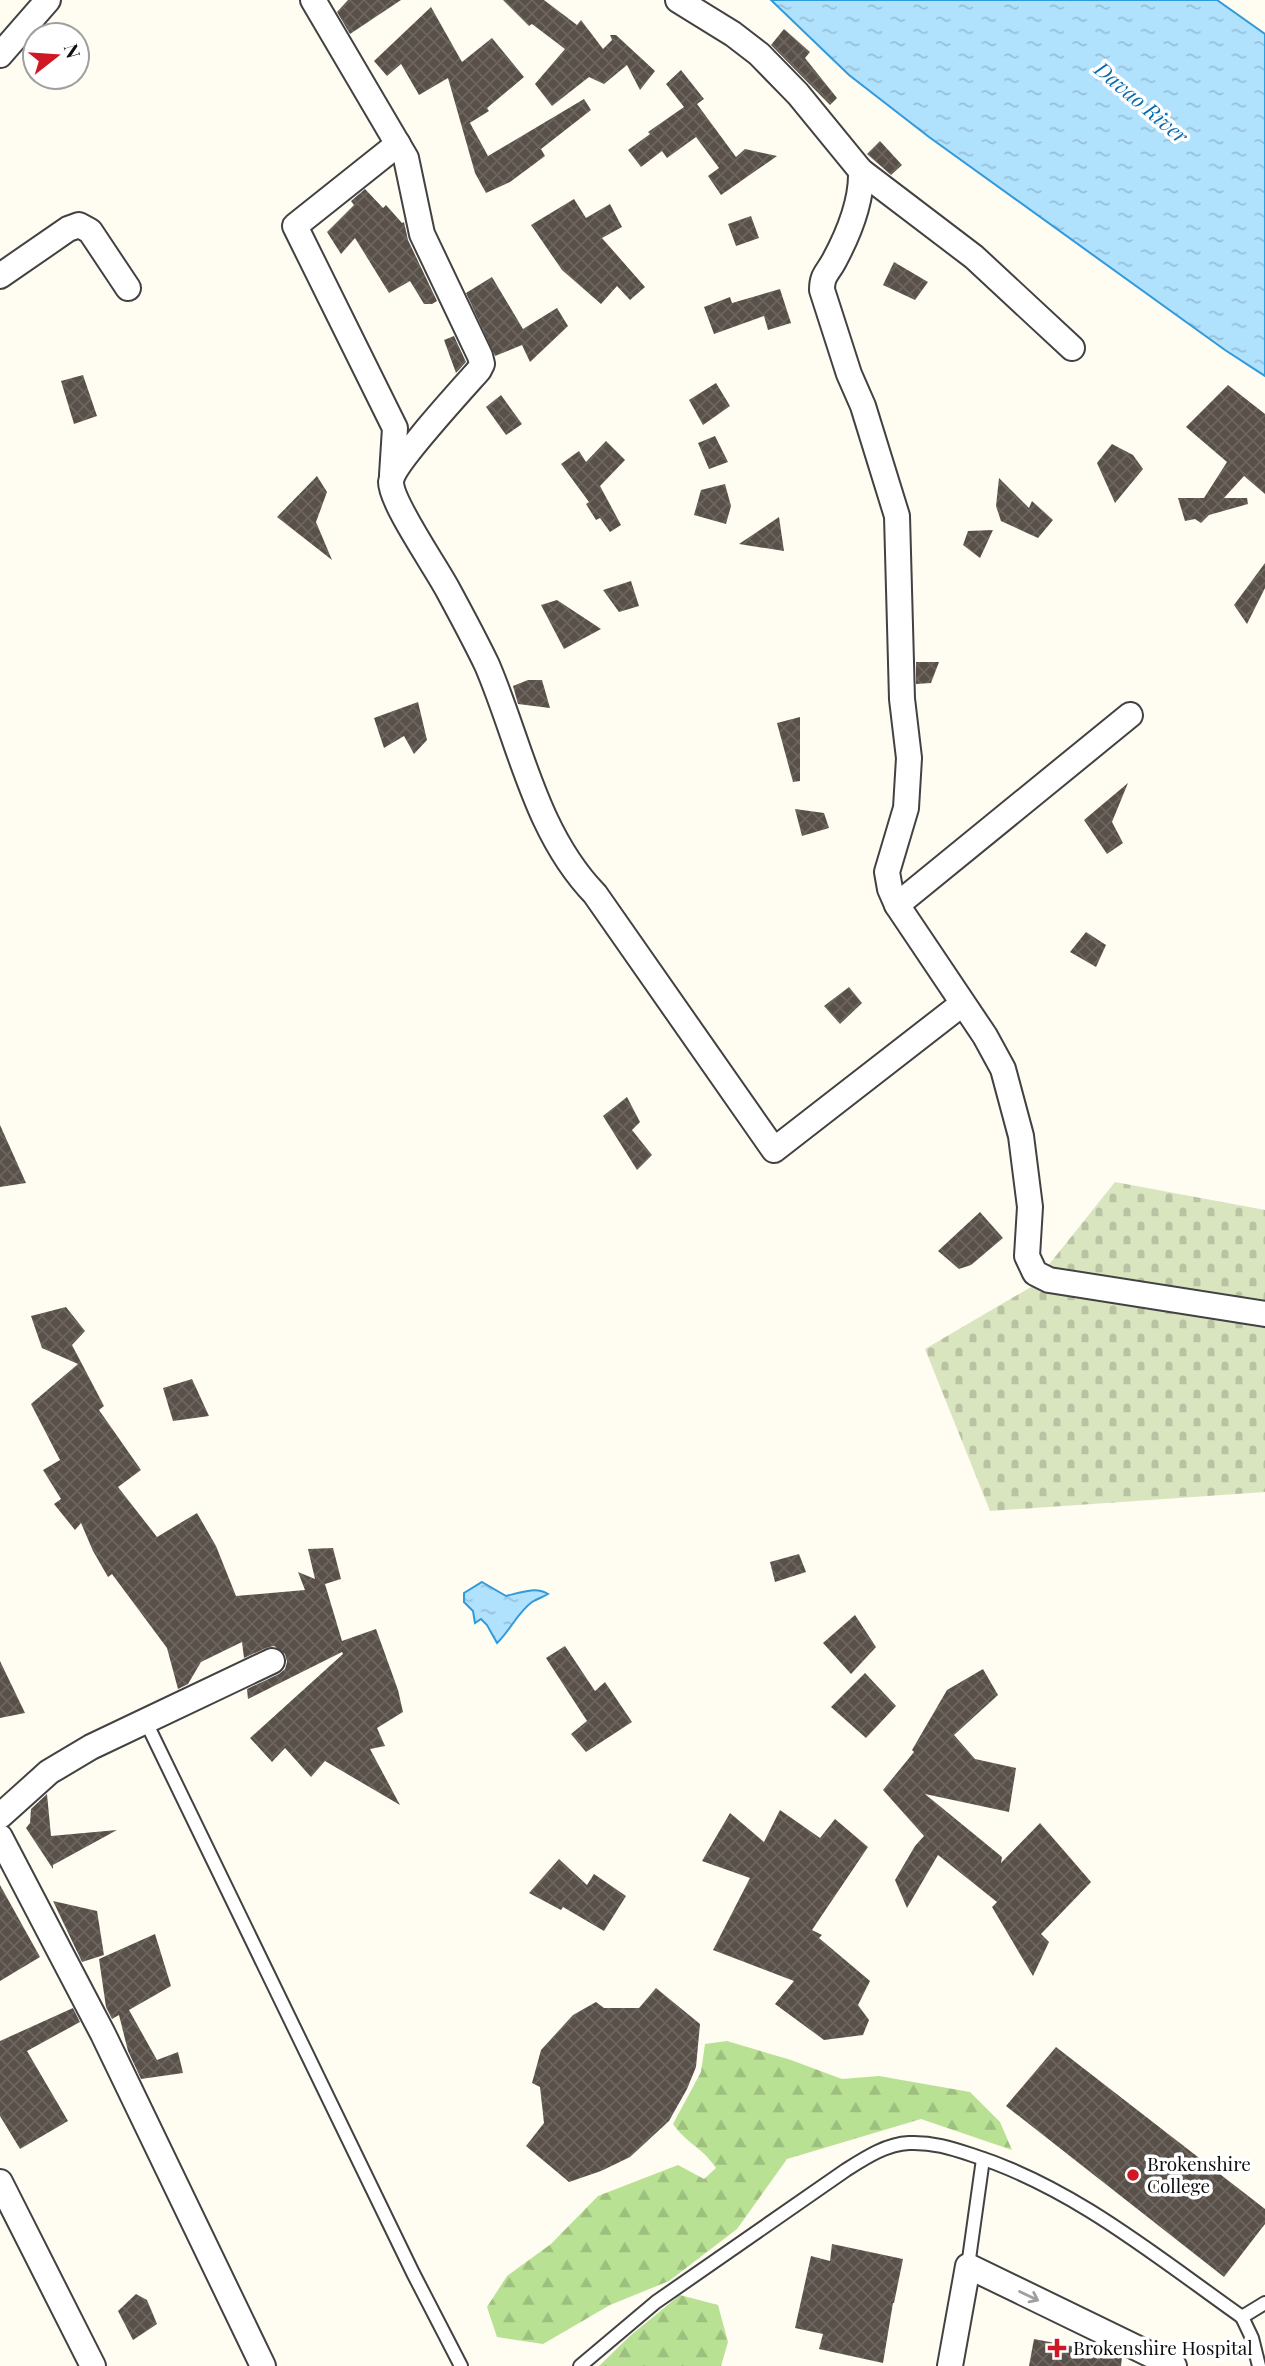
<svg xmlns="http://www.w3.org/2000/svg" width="1265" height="2366" font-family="'Playfair Display',serif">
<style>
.forest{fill:url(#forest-firs)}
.cemetery{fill:url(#cemetery-stones)}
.water{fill:url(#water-ripples);stroke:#2f9adc;stroke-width:2}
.building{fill:url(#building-cross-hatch)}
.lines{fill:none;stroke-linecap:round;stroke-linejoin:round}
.lane-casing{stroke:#424242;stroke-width:16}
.street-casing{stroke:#424242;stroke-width:28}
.lane{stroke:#fff;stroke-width:12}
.street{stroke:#fff;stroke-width:24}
.oneway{stroke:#9f9f9f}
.poi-dot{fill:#d01724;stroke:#fff;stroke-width:2.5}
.labels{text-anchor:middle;stroke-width:7;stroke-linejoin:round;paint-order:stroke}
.poi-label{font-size:19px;fill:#0f0f0f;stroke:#fff;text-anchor:start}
.water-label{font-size:21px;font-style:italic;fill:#0a6bb0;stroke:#fff}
</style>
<defs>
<pattern id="forest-firs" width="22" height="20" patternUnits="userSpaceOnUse" patternTransform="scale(1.75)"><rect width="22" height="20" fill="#b8e194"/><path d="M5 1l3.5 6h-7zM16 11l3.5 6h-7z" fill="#9dc07e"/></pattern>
<pattern id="cemetery-stones" width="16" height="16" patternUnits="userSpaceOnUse" patternTransform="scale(1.75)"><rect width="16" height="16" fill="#d9e5bf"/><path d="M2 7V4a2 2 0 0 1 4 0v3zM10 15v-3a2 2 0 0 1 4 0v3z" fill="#b9c3a3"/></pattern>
<pattern id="water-ripples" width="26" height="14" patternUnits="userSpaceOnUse" patternTransform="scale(1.75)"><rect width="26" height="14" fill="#b0e1fd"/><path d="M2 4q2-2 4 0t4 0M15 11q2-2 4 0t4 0" fill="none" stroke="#96c0d8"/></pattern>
<pattern id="building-cross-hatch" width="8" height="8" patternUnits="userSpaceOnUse" patternTransform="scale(1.75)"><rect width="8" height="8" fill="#59504a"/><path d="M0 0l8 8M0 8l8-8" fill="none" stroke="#6c6560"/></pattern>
</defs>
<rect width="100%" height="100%" fill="#fffcf2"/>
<g class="forest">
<path d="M727,2041L791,2060L842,2079L879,2076L970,2092L1000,2122L1012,2150L921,2119L787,2159L737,2229L669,2281L610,2305L543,2344L497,2337L487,2307L507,2276L551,2244L598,2196L678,2165L704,2179L716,2168C702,2147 687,2144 673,2124L701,2072L705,2044Z"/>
<polygon points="680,2295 718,2305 728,2342 721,2366 599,2366 631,2335"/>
</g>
<polygon class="cemetery" points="1115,1182 1265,1210 1265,1492 990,1511 925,1349 1031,1287"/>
<g class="water">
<polygon points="771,0 1217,0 1265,34 1265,376 1225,350 929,137 849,75"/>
<path d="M482,1582L506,1596C519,1593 536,1586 548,1594C543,1597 537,1599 532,1602C517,1613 510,1631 497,1643L487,1625L481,1619L475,1623L473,1611L464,1602V1593Z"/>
</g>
<g class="building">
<polygon points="348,0 401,0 350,34 337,12"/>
<polygon points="503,0 544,0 577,25 581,20 603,49 612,40 610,35 616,35 655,71 640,90 627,65 604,84 589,77 552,106 535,84 565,49 532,24 529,26"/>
<polygon points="431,7 462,62 492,38 524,77 487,108 489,111 468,124 470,123 488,156 584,99 591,110 541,149 545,156 510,182 486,193 475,173 448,78 419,95 401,64 387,76 374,61"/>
<polygon points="784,29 810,52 805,58 837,98 830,105 771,45"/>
<polygon points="681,70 704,99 697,104 736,157 745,149 777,156 721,195 708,176 719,168 696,137 667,158 662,151 641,167 628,150 650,134 648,132 684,107 666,84"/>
<polygon points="880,141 902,165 891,175 867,154"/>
<polygon points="365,189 383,208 386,205 402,223 404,222 408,240 437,301 432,304 424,304 410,281 389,293 355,238 341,254 327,232 354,205 351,201"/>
<polygon points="574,199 586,218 610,204 622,227 602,238 645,287 630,300 617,286 601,304 562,270 531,225"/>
<polygon points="751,216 759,238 736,246 728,224"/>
<polygon points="894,262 928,282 915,300 883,285"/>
<polygon points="492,277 523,329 557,308 568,326 530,362 522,345 495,356 466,293"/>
<polygon points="780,289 791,323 768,330 764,316 714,334 704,307 730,297 732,303"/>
<polygon points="454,336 466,362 456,373 444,340"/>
<polygon points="83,375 97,416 74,424 61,381"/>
<polygon points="716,383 730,406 703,425 689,400"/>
<polygon points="1228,385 1265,414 1265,494 1244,476 1224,498 1247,498 1248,504 1209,515 1201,523 1195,519 1185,521 1178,498 1204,498 1227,462 1186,427"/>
<polygon points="501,395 522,424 506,435 486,407"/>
<polygon points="715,436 728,462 709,469 698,443"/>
<polygon points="606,441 625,460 600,486 621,525 610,532 600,518 596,520 586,504 589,502 561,464 579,451 586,462"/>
<polygon points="1112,444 1133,455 1143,469 1115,503 1097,463"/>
<polygon points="317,476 327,492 316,522 332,560 277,517"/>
<polygon points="999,478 1029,508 1032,501 1053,520 1038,538 1001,521 996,506"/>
<polygon points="725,484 731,506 726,524 694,515 701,490"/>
<polygon points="779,517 784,551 739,544"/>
<polygon points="993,530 980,558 963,545 968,531"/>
<polygon points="1265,563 1265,588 1247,624 1234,605"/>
<polygon points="631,581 639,606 619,612 603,590"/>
<polygon points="557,600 601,629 564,649 541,605"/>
<polygon points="916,662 939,662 931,683 916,684"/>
<polygon points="528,680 542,680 550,708 518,704 513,686"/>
<polygon points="418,702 427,740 414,754 404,736 384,748 374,718"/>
<polygon points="800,717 800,781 793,782 777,723"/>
<polygon points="1128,783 1112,822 1123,843 1107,854 1084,820"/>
<polygon points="795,809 824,813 829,828 802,836"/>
<polygon points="1086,932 1106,945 1096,967 1070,952"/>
<polygon points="849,987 862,1003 840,1024 824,1006"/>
<polygon points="627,1097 640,1122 632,1130 652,1155 637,1170 603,1116"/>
<polygon points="0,1125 26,1183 0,1187"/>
<polygon points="980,1212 1003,1238 971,1265 959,1269 938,1251"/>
<polygon points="66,1307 85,1331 72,1345 104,1406 99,1410 141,1470 118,1487 157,1537 197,1513 216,1546 236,1596 305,1590 298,1572 315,1579 308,1549 333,1548 341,1579 325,1584 342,1641 376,1629 398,1690 403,1712 377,1728 385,1746 370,1749 400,1805 325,1761 311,1777 285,1748 272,1762 250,1738 343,1654 342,1652 248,1699 247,1689 279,1674 285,1669 287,1662 285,1654 274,1646 266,1648 244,1658 242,1642 201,1662 188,1684 178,1689 167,1648 112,1574 108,1577 93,1551 81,1523 75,1530 54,1504 61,1499 43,1470 60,1460 31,1404 78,1364 42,1348 31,1316"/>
<polygon points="192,1379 209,1416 173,1421 163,1388"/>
<polygon points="799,1554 806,1572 775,1582 770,1562"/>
<polygon points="855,1615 876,1647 851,1674 823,1643"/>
<polygon points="565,1646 595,1691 605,1682 632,1722 586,1752 571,1734 587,1721 546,1658"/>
<polygon points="0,1661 25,1713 0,1718"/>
<polygon points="983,1669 998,1695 954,1735 975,1759 1016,1768 1009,1812 925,1794 1002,1857 1001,1863 1040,1823 1091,1882 1041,1934 1049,1942 1033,1976 992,1907 997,1902 938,1855 907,1908 895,1880 915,1846 924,1836 883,1790 914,1752 912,1750 947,1690"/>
<polygon points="865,1673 896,1706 866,1738 831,1707"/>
<polygon points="47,1794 51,1836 117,1830 53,1865 53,1869 26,1828 30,1823 31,1809"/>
<polygon points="780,1810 820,1838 835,1819 868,1847 812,1930 822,1935 819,1938 870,1981 858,2005 869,2020 863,2035 824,2040 775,2004 794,1981 713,1950 750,1878 702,1861 730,1813 764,1842"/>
<polygon points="559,1859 587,1885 594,1874 626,1896 604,1931 563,1907 561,1910 529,1893"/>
<polygon points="0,1885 40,1957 0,1981"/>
<polygon points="53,1901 97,1911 104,1955 82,1962"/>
<polygon points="155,1934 171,1986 129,2010 157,2060 178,2052 183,2073 141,2079 128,2051 119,2015 112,2019 106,2007 99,1959"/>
<polygon points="656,1988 700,2024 696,2067 687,2089 669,2121 630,2157 601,2171 569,2182 526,2146 544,2123 540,2087 532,2083 541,2050 573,2015 596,2002 604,2008 639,2008"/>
<polygon points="73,2008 80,2022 27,2051 68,2121 20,2149 0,2116 0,2041"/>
<polygon points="1056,2047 1265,2209 1265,2224 1224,2277 1006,2106"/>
<polygon points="832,2244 903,2259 894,2303 893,2303 883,2363 819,2349 823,2334 795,2328 811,2256 830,2261"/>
<polygon points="136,2294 147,2300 157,2324 133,2340 118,2311"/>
<polygon points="1034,2339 1118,2355 1122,2357 1121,2366 1029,2366"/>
</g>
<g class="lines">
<defs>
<g id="lane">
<polyline points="145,1720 413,2273 461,2366"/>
<polyline points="968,2266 983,2159"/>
<polyline points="1242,2317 1252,2338 1259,2366"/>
<polyline points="1242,2317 1265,2303"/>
<path d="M580,2366L656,2302L846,2170C865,2158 886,2144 909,2143C932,2142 951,2148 972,2155C1073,2187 1157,2257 1242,2317"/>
</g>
<g id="street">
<path d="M313,0L406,158L422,234L480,356L482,364L479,370C464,387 392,465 391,482C391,503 436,567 448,590C461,614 475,640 487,665C520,742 535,832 595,894L774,1150L962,1004"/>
<polyline points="678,0 733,34 759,54 798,94 861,171 974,257 1072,348"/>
<polyline points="0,55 48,0"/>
<path d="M861,171C862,201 848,235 834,261C827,274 822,275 822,290L849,374L863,406L897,516L902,699L909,758L906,808L887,872L890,889L897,905L985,1036L1003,1069L1021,1136L1030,1207L1027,1256L1035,1273L1049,1280L1265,1314"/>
<polyline points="0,276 68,229 79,225 90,231 128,288"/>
<polyline points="392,475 395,428 295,226 398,144"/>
<polyline points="897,905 1130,715"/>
<polyline points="0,1816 49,1772 91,1747 272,1661"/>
<polyline points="0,1837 103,2034 263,2366"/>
<polyline points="0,2182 93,2366"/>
<polyline points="950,2366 968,2266 1174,2366"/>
</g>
</defs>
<use href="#lane" class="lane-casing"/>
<use href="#street" class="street-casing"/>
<use href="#lane" class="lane"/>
<use href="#street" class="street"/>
</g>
<defs><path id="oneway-shaft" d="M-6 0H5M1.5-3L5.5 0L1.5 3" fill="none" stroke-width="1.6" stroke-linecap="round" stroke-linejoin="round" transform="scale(1.75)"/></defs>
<use class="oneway" href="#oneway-shaft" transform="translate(1029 2296) rotate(26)"/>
<g class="poi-dot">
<circle cx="1133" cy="2175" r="7"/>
<path d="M1053.5 2337.5h7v7h7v7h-7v7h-7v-7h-7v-7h7z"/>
</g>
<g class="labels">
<g class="poi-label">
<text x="1147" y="2171">Brokenshire<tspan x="1147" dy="22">College</tspan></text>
<text x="1073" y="2355">Brokenshire Hospital</text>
</g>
<g class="water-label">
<text transform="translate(1141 103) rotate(40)" y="7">Davao River</text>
</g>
</g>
<g transform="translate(56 56) rotate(73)"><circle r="33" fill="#ffffff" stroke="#9f9f9f" stroke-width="2"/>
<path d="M0-5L12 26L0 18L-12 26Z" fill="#d01724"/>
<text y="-10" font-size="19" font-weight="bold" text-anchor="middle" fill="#0f0f0f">N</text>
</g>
</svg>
